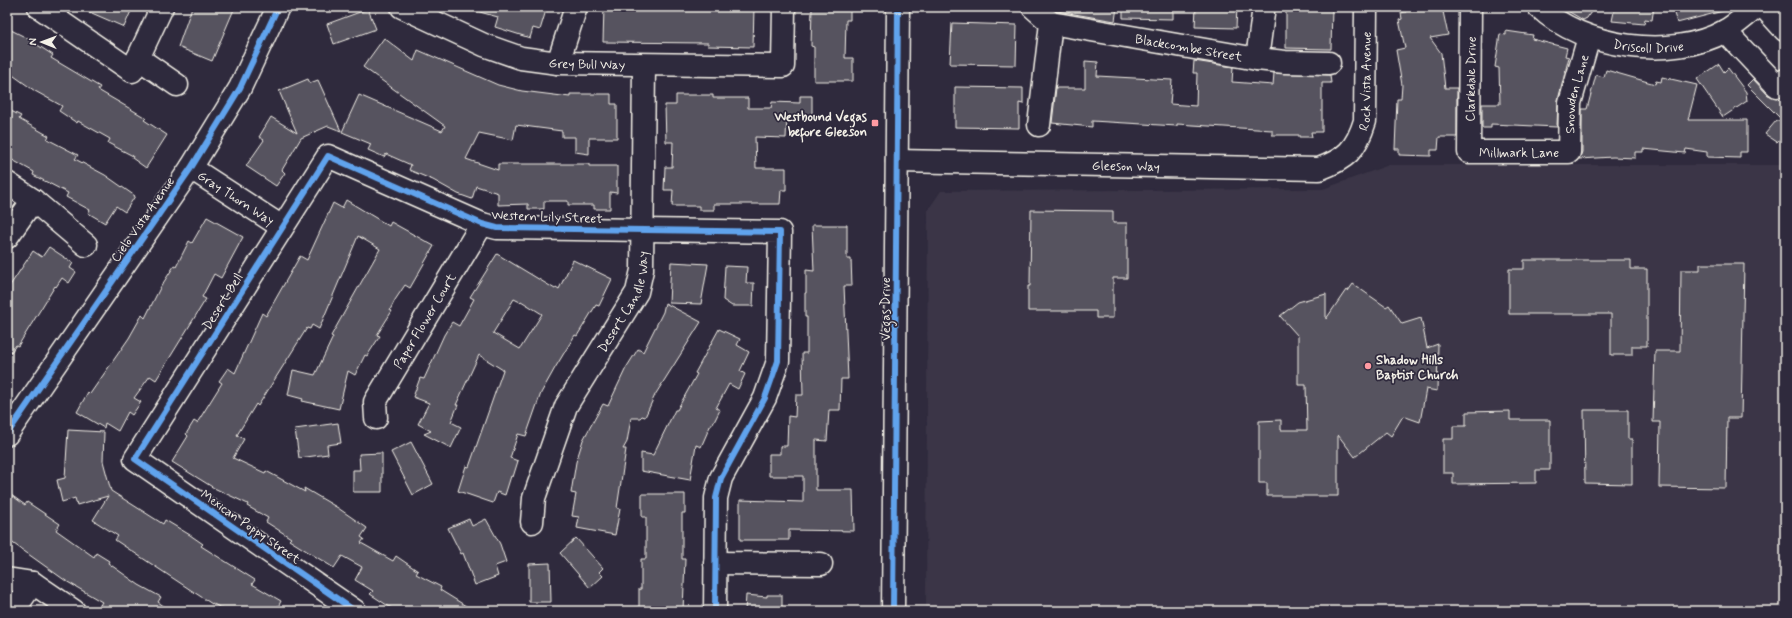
<svg xmlns="http://www.w3.org/2000/svg" width="1792" height="618" font-family="Mynerve,sans-serif">
<style>
.built{fill:#3b3647}
.building{fill:#56525f;stroke:#f4f1e8;fill-rule:evenodd}
.lines{fill:none;stroke-linecap:round;stroke-linejoin:round}
.minor-casing{stroke:#f4f1e8;stroke-width:25}
.major-casing{stroke:#f4f1e8;stroke-width:25}
.minor{stroke:#2f2a3d;stroke-width:22}
.major{stroke:#2f2a3d;stroke-width:22}
.cycleway-casing{stroke:#2f2a3d;stroke-width:8}
.cycleway{stroke:#60a3ed;stroke-width:6}
.poi-dot{fill:#ff9aa2;stroke:#2f2a3d;stroke-width:1.5}
.labels{text-anchor:middle;stroke-width:3.5;stroke-linejoin:round;paint-order:stroke}
.street-label{font-size:13px;fill:#f4f1e8;stroke:#2f2a3d}
.poi-label{font-size:13px;font-weight:bold;fill:#f4f1e8;stroke:#2f2a3d;text-anchor:end}
</style>
<rect width="100%" height="100%" fill="#2f2a3d"/>
<filter id="ink" filterUnits="userSpaceOnUse"><feTurbulence type="fractalNoise" baseFrequency=".025" numOctaves="2"/><feDisplacementMap in="SourceGraphic" scale="8" xChannelSelector="R" yChannelSelector="G"/><feConvolveMatrix kernelMatrix="1 2 1 2 8 2 1 2 1" color-interpolation-filters="sRGB"/></filter>
<g filter="url(#ink)">
<polygon class="built" points="1389,165 1785,165 1785,611 926,611 928,210 941,191 1323,189"/>
<g class="building">
<polygon points="78,7 122,7 131,11 124,27"/>
<polygon points="192,7 235,7 212,61 178,47"/>
<polygon points="476,7 547,7 540,30 533,28 530,38 495,27 498,17 476,11"/>
<polygon points="604,7 754,7 753,47 708,46 708,43 603,42"/>
<polygon points="812,7 850,7 850,20 846,20 845,58 853,58 853,81 814,81 814,47 811,46"/>
<polygon points="1052,7 1117,7 1115,21 1057,11"/>
<polygon points="1123,7 1173,7 1173,19 1123,18"/>
<polygon points="1196,7 1237,7 1236,28 1195,27"/>
<polygon points="1286,7 1332,7 1331,49 1286,48"/>
<polygon points="1405,7 1442,7 1448,35 1430,38 1441,53 1445,88 1457,88 1457,137 1439,137 1438,150 1431,150 1431,156 1399,155 1399,149 1395,149 1397,99 1401,99 1402,85 1396,50 1405,48 1399,20 1402,19 1401,13 1406,12"/>
<polygon points="1561,7 1594,7 1587,18 1583,20"/>
<polygon points="1615,7 1654,7 1652,20 1645,19 1644,24 1612,21"/>
<polygon points="1672,7 1723,7 1723,11 1677,23"/>
<polygon points="368,9 376,29 334,44 327,24"/>
<polygon points="952,23 1017,25 1016,65 950,64"/>
<polygon points="7,28 25,37 53,55 51,58 100,87 98,90 146,118 144,120 167,135 146,168 132,158 133,156 108,143 110,139 78,121 77,123 59,111 62,106 35,91 7,71"/>
<polygon points="1506,31 1533,35 1532,39 1567,48 1565,56 1569,57 1558,100 1557,127 1491,124 1491,128 1482,128 1482,104 1500,104 1499,68 1495,67 1500,34 1506,35"/>
<polygon points="384,38 414,61 418,50 498,85 522,91 570,97 570,94 611,94 611,104 617,104 617,138 589,138 589,154 575,152 575,137 562,137 562,131 516,125 513,140 479,133 466,159 498,170 498,164 589,164 589,166 617,166 617,193 610,192 610,209 594,209 594,205 568,205 568,201 544,201 544,209 528,209 528,204 498,205 498,193 476,186 472,199 458,194 433,180 409,170 411,165 386,154 384,157 368,150 371,144 342,132 359,95 442,131 445,126 363,67"/>
<polygon points="1085,61 1098,62 1097,76 1172,80 1170,104 1196,106 1197,73 1193,73 1194,61 1233,67 1232,82 1273,85 1274,73 1330,75 1331,83 1322,83 1322,132 1311,132 1312,137 1299,137 1299,135 1272,135 1272,130 1177,124 1177,126 1092,121 1092,127 1052,123 1056,88 1085,88"/>
<polygon points="1719,64 1724,72 1728,68 1746,92 1747,101 1723,117 1697,79"/>
<polygon points="1606,70 1655,84 1656,81 1661,82 1662,77 1697,85 1688,120 1747,120 1747,152 1740,152 1740,158 1707,157 1707,152 1686,149 1685,153 1643,149 1643,152 1635,152 1635,158 1613,157 1579,159 1582,152 1582,109 1587,109 1596,75 1604,77"/>
<polygon points="308,79 310,83 318,80 341,131 328,126 301,138 282,170 285,173 276,186 246,166 264,140 259,137 271,117 297,133 279,91"/>
<polygon points="1753,79 1768,95 1778,98 1785,105 1785,134 1777,142 1765,134 1776,121 1783,121 1747,85"/>
<polygon points="955,87 1023,88 1023,104 1019,103 1019,128 955,127"/>
<polygon points="676,95 713,95 713,98 748,98 748,108 771,108 772,102 800,103 800,96 812,96 812,116 787,117 786,138 755,137 756,168 786,168 786,190 781,190 780,204 714,204 714,210 699,210 699,206 672,206 673,190 664,190 665,167 672,167 673,142 666,142 665,105 676,105"/>
<polygon points="7,109 21,116 19,119 49,136 47,139 78,155 75,159 105,175 135,196 125,212 116,206 105,223 88,213 90,210 66,197 68,193 33,175 34,172 7,157"/>
<polygon points="346,200 389,226 391,222 434,246 410,288 405,285 395,300 390,310 392,311 377,335 380,336 367,356 365,355 355,375 348,371 339,409 302,401 303,399 288,395 293,370 315,375 333,337 331,336 380,249 358,236 319,329 312,325 310,329 307,328 258,406 256,404 237,435 244,439 233,458 265,473 266,471 305,492 304,488 338,508 367,528 361,537 364,539 361,543 393,561 396,556 418,571 416,574 441,587 440,590 474,611 396,611 370,594 373,591 355,580 362,567 342,556 334,568 289,540 291,538 266,522 268,518 247,506 248,504 214,488 172,462 188,436 186,434 194,421 197,423 222,383 219,381 228,368 235,373 262,313 266,316 300,256 307,260 333,203 342,208"/>
<polygon points="1031,210 1113,211 1113,223 1127,223 1127,278 1113,278 1113,318 1096,318 1096,311 1028,311 1028,286 1030,286"/>
<polygon points="207,217 243,237 221,278 214,274 202,297 206,299 164,367 156,380 150,376 134,398 141,402 132,415 128,412 118,431 105,423 104,428 77,412 88,392 90,394 129,338 142,315 145,318 160,288 174,266 176,267 189,241 192,243"/>
<polygon points="812,225 847,225 847,259 851,259 852,286 844,286 848,379 841,379 840,410 829,410 827,441 816,440 816,490 853,490 854,531 789,530 789,540 740,540 740,500 803,502 803,476 769,476 769,454 780,454 780,446 787,446 788,416 795,417 796,395 803,395 802,353 807,353 807,317 805,317 805,293 806,293 806,270 814,271"/>
<polygon points="49,247 73,263 70,268 76,272 69,283 62,278 56,287 55,286 18,346 16,345 7,358 7,290 33,251 42,257"/>
<path d="M497,254L555,289L556,287L559,289L573,260L612,279L599,306L596,305L577,336L575,335L555,368L541,393L526,436L518,434L510,458L518,461L513,477L511,476L505,495L497,492L493,503L458,491L466,466L469,467L503,370L479,355L456,405H458L451,422L461,427L451,448L424,434L431,431L418,424L429,403L413,397L420,378L424,379L444,335L452,322L459,326L474,299L470,297ZM514,299L520,302L521,301L542,314L520,349L493,333Z"/>
<polygon points="1524,260 1631,260 1631,269 1647,269 1647,346 1632,346 1632,355 1611,355 1611,314 1509,314 1509,269 1524,269"/>
<polygon points="671,262 708,264 701,304 669,303"/>
<polygon points="1700,264 1744,264 1741,418 1727,418 1726,488 1659,487 1660,422 1653,422 1655,351 1680,351 1681,270 1700,270"/>
<polygon points="725,266 747,267 746,283 754,283 753,306 732,306 723,300"/>
<polygon points="1353,284 1386,307 1389,305 1402,324 1421,318 1427,348 1438,344 1437,391 1426,389 1420,422 1403,416 1391,436 1386,432 1355,457 1338,435 1338,496 1267,496 1267,483 1259,483 1259,421 1281,420 1281,430 1307,430 1306,385 1298,385 1298,336 1280,316 1298,302 1326,294 1326,319 1346,290 1348,291"/>
<polygon points="665,303 701,322 655,395 645,417 642,416 640,418 631,418 627,442 623,449 626,449 617,508 620,509 615,535 577,528 579,517 572,516 576,494 571,493 576,462 583,440 603,404 608,406 626,368 638,349 643,352 663,312"/>
<polygon points="719,329 740,339 737,345 749,352 740,371 745,374 738,389 729,384 716,408 720,410 713,424 711,424 701,447 696,445 690,480 641,471 641,453 653,455 675,410 677,410 697,374 695,373"/>
<polygon points="1584,410 1628,410 1628,439 1632,439 1632,484 1585,483"/>
<polygon points="1510,411 1510,420 1550,420 1550,470 1536,470 1536,483 1453,484 1453,473 1443,473 1443,439 1453,439 1453,426 1466,426 1466,412"/>
<polygon points="338,423 341,443 327,445 328,454 299,458 295,429"/>
<polygon points="68,430 104,432 103,461 111,491 163,524 165,520 190,535 203,544 201,546 255,580 252,584 281,601 276,611 226,611 212,603 212,604 115,540 118,536 93,520 108,496 77,505 75,498 62,502 57,480 65,478"/>
<polygon points="411,442 433,484 413,495 391,452"/>
<polygon points="382,453 382,492 353,492 353,470 360,470 359,454"/>
<polygon points="7,492 25,505 27,502 60,524 56,530 94,557 96,553 109,561 108,563 139,585 161,597 158,602 171,611 109,611 100,605 102,602 66,581 7,539"/>
<polygon points="642,494 685,494 685,513 682,513 682,559 685,559 683,611 639,611 639,589 641,589 641,559 646,559 646,517 642,517"/>
<polygon points="469,519 472,526 486,519 500,544 506,562 495,566 498,576 475,585 463,553 461,554 448,528"/>
<polygon points="576,538 603,568 599,572 603,576 590,588 560,553"/>
<polygon points="550,563 551,602 529,602 529,564"/>
<polygon points="746,595 767,597 767,595 782,595 782,611 745,611"/>
</g>
<g class="lines">
<defs>
<g id="minor">
<polyline points="39,7 132,71 162,7"/>
<path id="s1" d="M402,7L484,45L521,58L558,63L783,66L784,7"/>
<polyline points="1033,7 1051,23 1039,125"/>
<path id="s2" d="M1470,7L1469,152H1569L1570,103L1589,37"/>
<path id="s3" d="M1539,7C1582,48 1672,61 1725,31C1736,25 1746,15 1757,7"/>
<polyline points="1764,7 1785,30"/>
<path id="s4" d="M1051,23L1257,59L1285,62L1329,63"/>
<polyline points="1725,31 1777,86 1785,80"/>
<polyline points="138,58 177,85"/>
<polyline points="1257,59 1263,14 1262,7"/>
<polyline points="558,63 576,7"/>
<path id="s5" d="M897,161L1319,169C1346,159 1356,150 1365,121L1366,7"/>
<path id="s6" d="M191,168L282,227"/>
<polyline points="7,183 33,200 86,245"/>
<polyline points="7,237 33,200"/>
<path id="s7" d="M376,418L375,402L482,224"/>
<polyline points="7,434 191,168 240,88 278,7"/>
<path id="s8" d="M532,522L534,498L566,406L637,292L642,270L644,65"/>
<polyline points="715,563 821,564"/>
<polyline points="7,579 33,583 74,611"/>
<polyline points="13,611 33,583"/>
<polyline points="355,611 135,459 328,156 482,224 497,228 780,232 778,361 765,398 721,478 716,498 715,611"/>
</g>
<polyline id="major" points="893,611 898,7"/>
</defs>
<use href="#minor" class="minor-casing"/>
<use href="#major" class="major-casing"/>
<use href="#minor" class="minor"/>
<use href="#major" class="major"/>
<defs>
<g id="cycleway">
<polyline points="7,434 191,168 240,88 278,7"/>
<polyline points="355,611 135,459 328,156 482,224 497,228 780,232 778,361 765,398 721,478 716,498 715,611"/>
<polyline points="893,611 898,7"/>
</g>
</defs>
<use href="#cycleway" class="cycleway-casing"/>
<use href="#cycleway" class="cycleway"/>
</g>
</g>
<g class="poi-dot">
<rect x="871" y="119" width="8" height="8" rx="2"/>
<circle cx="1368" cy="366" r="4"/>
</g>
<g class="labels">
<g class="street-label">
<text dy="5" stroke="none"><textPath href="#s3" startOffset="119">Driscoll Drive</textPath></text>
<text dy="5" stroke="none"><textPath href="#s4" startOffset="140">Blackcombe Street</textPath></text>
<text dy="5" stroke="none"><textPath href="#s1" startOffset="196">Grey Bull Way</textPath></text>
<text transform="translate(1470 79) rotate(-89)" y="5">Clarkdale Drive</text>
<text dy="5" stroke="none"><textPath href="#s5" startOffset="532">Rock Vista Avenue</textPath></text>
<text dy="5" stroke="none"><textPath href="#s2" startOffset="304">Snowden Lane</textPath></text>
<text dy="5" stroke="none"><textPath href="#s2" startOffset="195">Millmark Lane</textPath></text>
<text dy="5" stroke="none"><textPath href="#s5" startOffset="229">Gleeson Way</textPath></text>
<text dy="5" stroke="none"><textPath href="#s6" startOffset="54">Gray Thorn Way</textPath></text>
<text transform="translate(547 216) rotate(2)" y="5">Western Lily Street</text>
<text transform="translate(142 219) rotate(-55)" y="5">Cielo Vista Avenue</text>
<text dy="5" stroke="none"><textPath href="#s8" startOffset="242">Desert Candle Way</textPath></text>
<text transform="translate(222 301) rotate(-58)" y="5">Desert Bell</text>
<text transform="translate(885 309) rotate(-90)" y="5">Vegas Drive</text>
<text dy="5" stroke="none"><textPath href="#s7" startOffset="111">Paper Flower Court</textPath></text>
<text transform="translate(251 526) rotate(35)" y="5">Mexican Poppy Street</text>
</g>
<g class="poi-label">
<text x="867" y="121">Westbound Vegas<tspan x="867" dy="15">before Gleeson</tspan></text>
<text x="1376" y="364" text-anchor="start">Shadow Hills<tspan x="1376" dy="15">Baptist Church</tspan></text>
</g>
</g>
<rect width="1792" height="618" fill="none" stroke="#2f2a3d" stroke-width="24"/>
<rect x="12" y="12" width="1768" height="594" fill="none" stroke="#f4f1e8" stroke-width="1.5" filter="url(#ink)"/>
<g transform="translate(42 42) rotate(271)" stroke="#2f2a3d" stroke-width="3" paint-order="stroke">
<path d="M0-3L7 15L0 10L-7 15Z" fill="#f4f1e8"/>
<text y="-6" font-size="11" font-weight="bold" text-anchor="middle" fill="#f4f1e8">N</text>
</g>
</svg>
